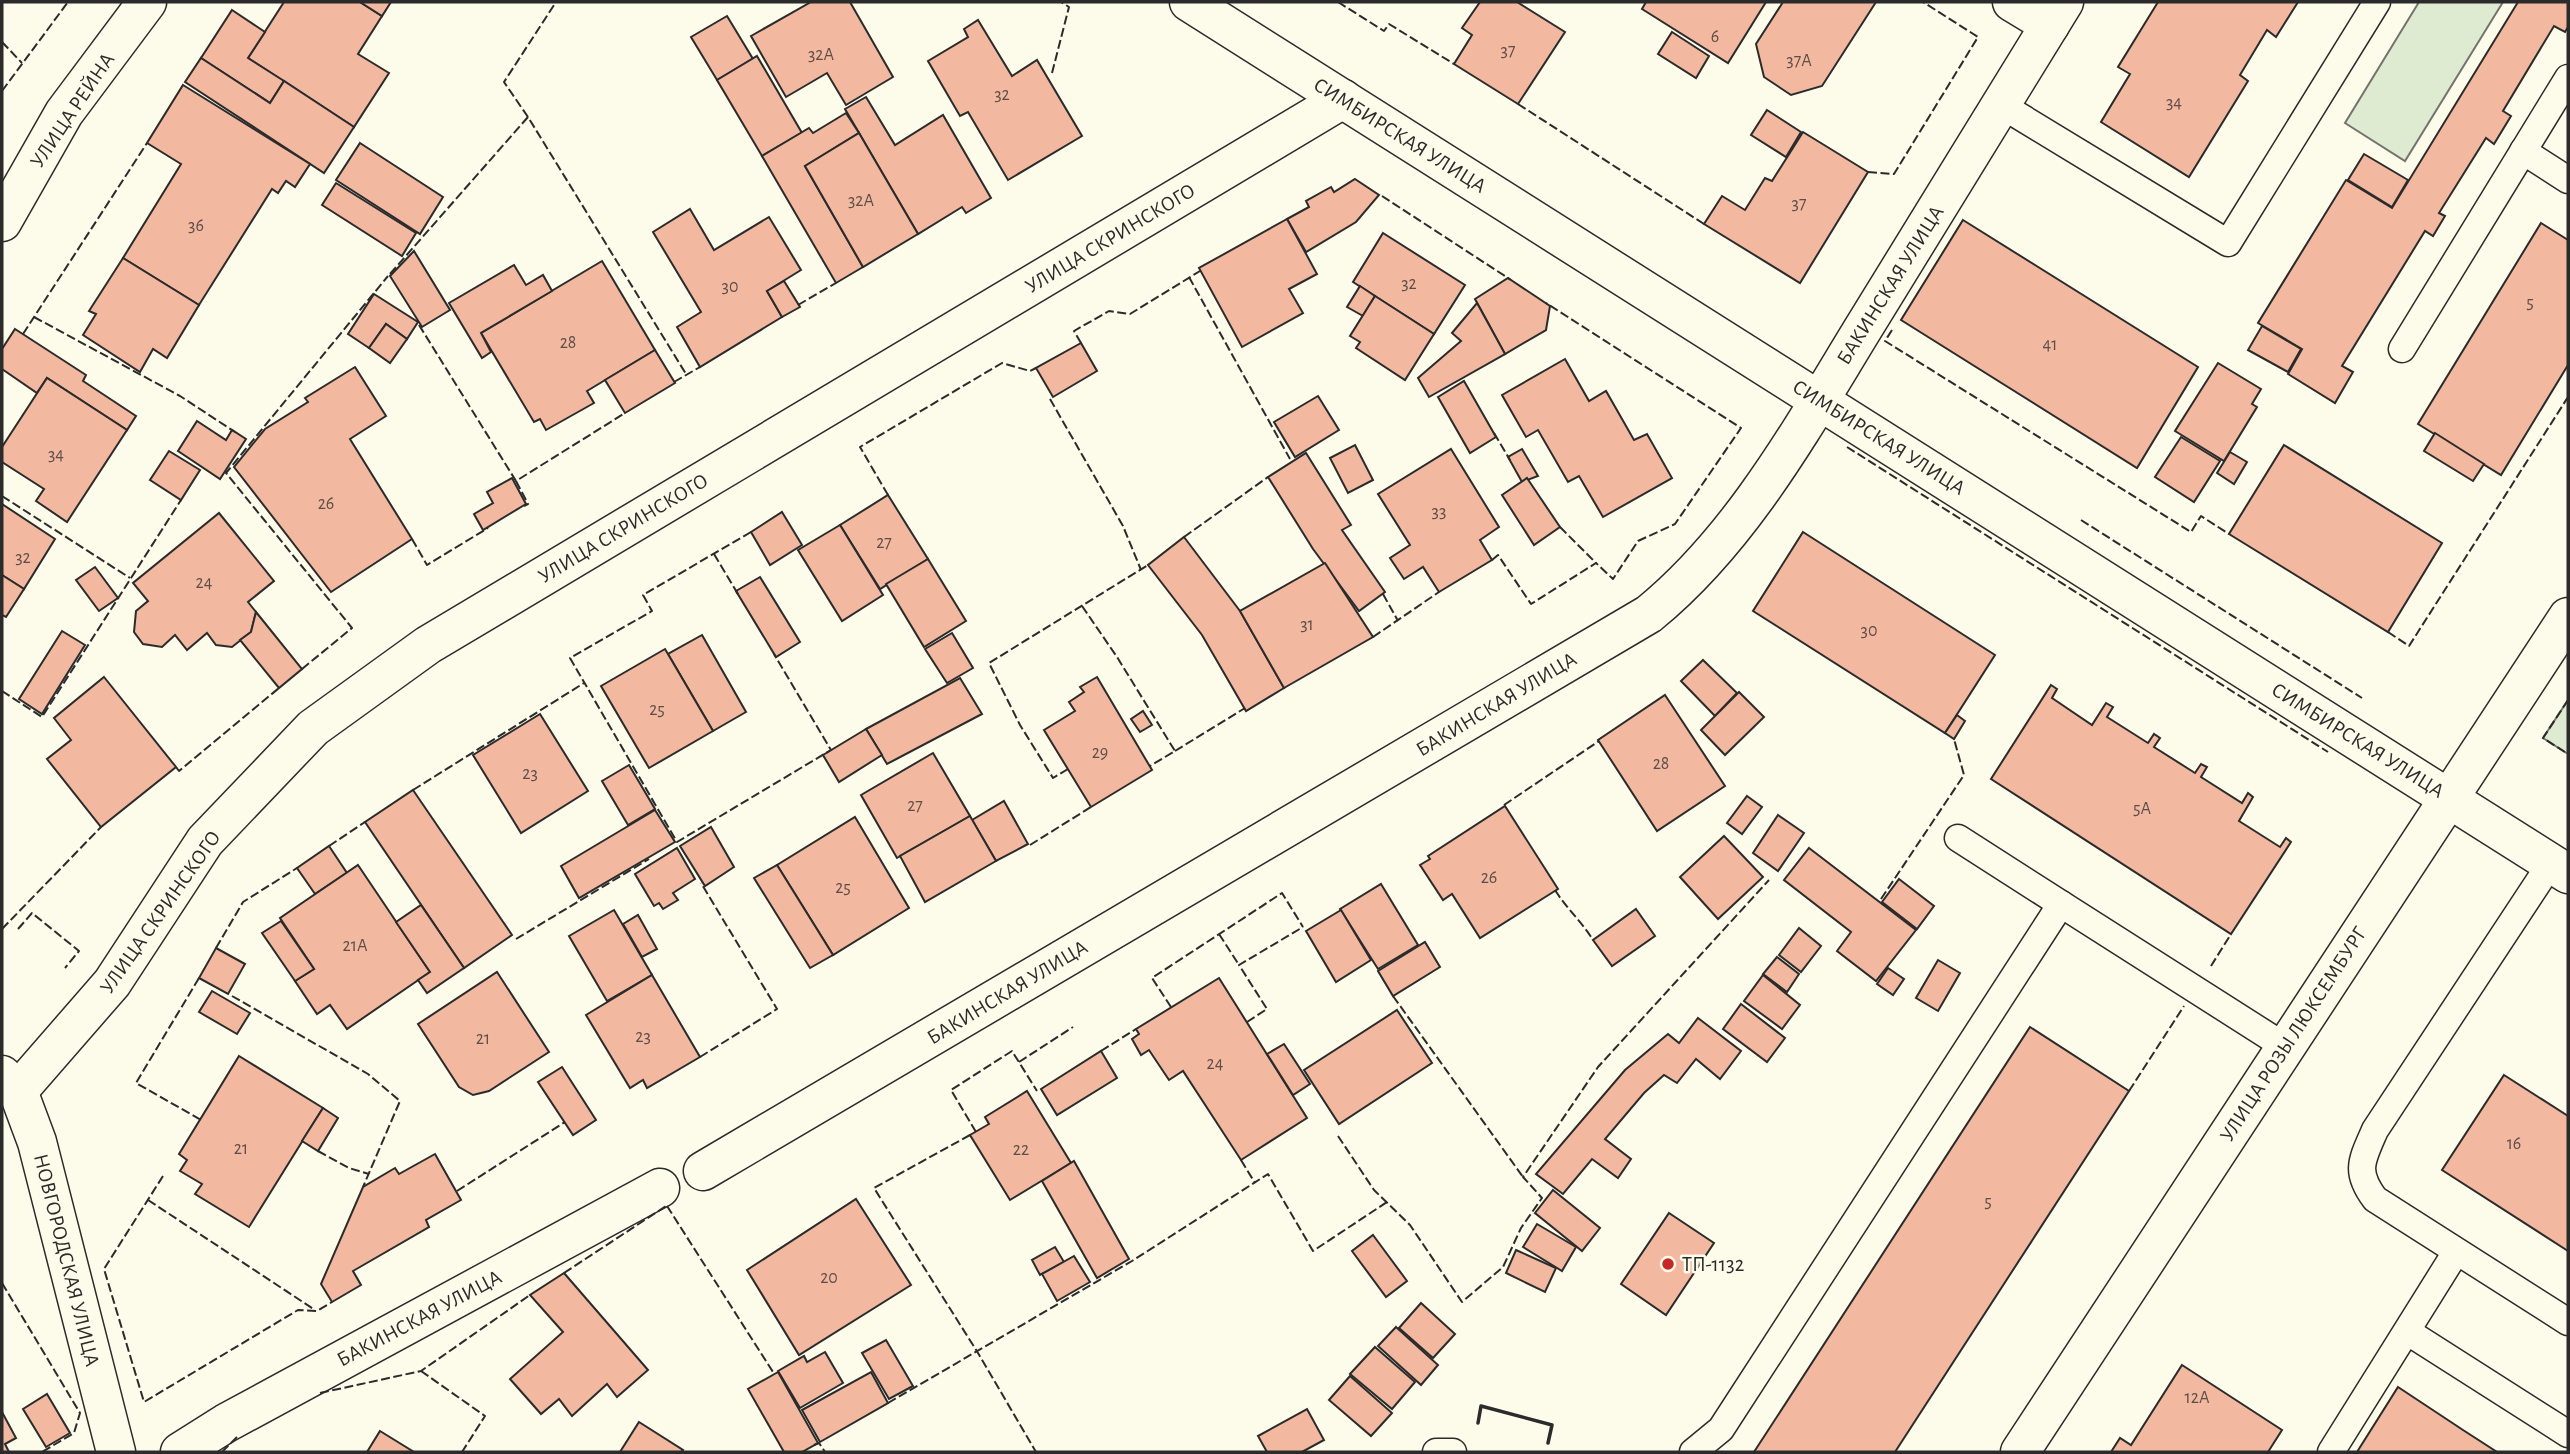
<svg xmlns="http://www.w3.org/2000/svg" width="2570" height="1454" font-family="'Alegreya Sans',sans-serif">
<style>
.green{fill:#deebd1;stroke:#74746e;stroke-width:2}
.building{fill:#f2b8a0;stroke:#2b2b2b;stroke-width:2}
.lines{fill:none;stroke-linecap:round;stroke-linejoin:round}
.lane-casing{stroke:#2b2b2b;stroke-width:29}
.street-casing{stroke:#2b2b2b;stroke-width:41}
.secondary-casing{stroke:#2b2b2b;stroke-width:41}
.lane{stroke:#fdfbea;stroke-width:26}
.street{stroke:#fdfbea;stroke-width:38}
.secondary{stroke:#fdfbea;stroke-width:38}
.fence{stroke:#2b2b2b;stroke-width:2;stroke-dasharray:9 3.5;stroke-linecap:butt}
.wall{stroke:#2b2b2b;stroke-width:3.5}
.poi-dot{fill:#c62828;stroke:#fdfbea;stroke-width:2.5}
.labels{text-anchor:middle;stroke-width:5;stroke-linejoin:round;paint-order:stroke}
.number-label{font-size:18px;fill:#5d4e48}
.street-label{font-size:21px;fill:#2b2b2b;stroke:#fdfbea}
.poi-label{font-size:21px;fill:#2b2b2b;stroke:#fdfbea;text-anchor:start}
</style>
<rect width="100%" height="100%" fill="#fdfbea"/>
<g class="green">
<polygon points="2419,2 2503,2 2405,161 2345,123"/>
<polygon points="2568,700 2568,754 2543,738"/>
</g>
<g class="building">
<polygon points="284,2 360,2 382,16 358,54 389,73 354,127 248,58"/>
<polygon points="360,2 391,2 382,16"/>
<polygon points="811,2 850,2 893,77 846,105 827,73 786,97 751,36"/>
<polygon points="1480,2 1517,2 1565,32 1518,104 1454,64 1472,35 1462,28"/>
<polygon points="1646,2 1766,2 1728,63 1642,9"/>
<polygon points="1783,2 1876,2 1822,86 1791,95 1764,77 1756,44"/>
<polygon points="2158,2 2298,2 2276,37 2267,30 2240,75 2248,81 2189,177 2101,122 2130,74 2118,67"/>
<polygon points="2518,2 2568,2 2568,27 2565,32 2554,26 2503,111 2511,116 2494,144 2486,138 2439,213 2445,216 2433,236 2425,231 2342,366 2353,372 2335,403 2288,374 2302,349 2258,323 2346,180 2392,208"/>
<polygon points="232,10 265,32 248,58 284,81 270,103 201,58"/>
<polygon points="727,16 753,59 717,80 691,37"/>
<polygon points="978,20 1012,76 1037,60 1082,136 1008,180 968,112 960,116 928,61 968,37 964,29"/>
<polygon points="1672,32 1709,56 1696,78 1658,54"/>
<polygon points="757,56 802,133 762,156 717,80"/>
<polygon points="201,58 270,103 284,81 354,127 324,173 185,82"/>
<polygon points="183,85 310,164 295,187 286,181 278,193 272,189 199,305 123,258 181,164 147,143"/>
<polygon points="866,97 895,145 943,115 991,198 966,213 962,207 918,234 845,109"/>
<polygon points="1767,110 1801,132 1786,157 1751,135"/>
<polygon points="846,113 859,133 805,166 863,267 836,283 762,156 809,128 813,133"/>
<polygon points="1803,132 1868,172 1800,283 1704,224 1722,196 1745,210 1765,178 1772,181"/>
<polygon points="859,133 918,234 863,267 805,166"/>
<polygon points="360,143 443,197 420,234 336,180"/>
<polygon points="2364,154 2408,180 2392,207 2348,180"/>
<polygon points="1355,179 1379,195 1356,222 1306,252 1287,219 1309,207 1306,201 1331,187 1334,192"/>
<polygon points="336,183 416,233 402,256 322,205"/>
<polygon points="690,209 714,250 769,217 801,270 767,291 782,317 700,367 677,327 701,312 653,232"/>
<polygon points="1287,219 1317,274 1289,289 1303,313 1242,347 1199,268"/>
<polygon points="1963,220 2198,367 2137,468 1901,320"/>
<polygon points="2541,223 2568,240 2568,365 2501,475 2418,424"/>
<polygon points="1383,233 1465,285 1434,334 1353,282"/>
<polygon points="414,251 450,310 422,327 390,276"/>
<polygon points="123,258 199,305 167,358 153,349 140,372 83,335 96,314 89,311"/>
<polygon points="602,261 655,350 587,391 594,403 546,430 540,419 534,422 481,333"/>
<polygon points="514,265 526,285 543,275 552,291 481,333 491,352 482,358 449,303"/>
<polygon points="1508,278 1550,306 1546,330 1505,354 1475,299"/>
<polygon points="784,281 800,307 782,317 767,291"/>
<polygon points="1360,286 1375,296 1363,316 1347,307"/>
<polygon points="374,294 418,322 407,339 386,324 369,348 348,334"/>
<polygon points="1375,296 1434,334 1405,380 1356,348 1360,342 1350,336"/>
<polygon points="1477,303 1505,354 1429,397 1418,378 1461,341 1452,333"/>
<polygon points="386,324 407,339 390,363 369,348"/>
<polygon points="2262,326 2301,349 2288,372 2248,350"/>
<polygon points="15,329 86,375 83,381 136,416 127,430 47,378 37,393 2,369 2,349"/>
<polygon points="1081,343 1097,371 1053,397 1036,368"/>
<polygon points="655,350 675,383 625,413 605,380"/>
<polygon points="1565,359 1589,401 1606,391 1634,440 1647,434 1672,478 1603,517 1579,476 1568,482 1538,430 1526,437 1502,395"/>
<polygon points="2218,363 2261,389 2252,404 2257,407 2224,461 2175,431"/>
<polygon points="355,367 386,416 350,439 412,539 331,592 234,467 265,429 308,402 305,398"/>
<polygon points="47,378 127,430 67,522 36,501 44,489 2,462 2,447"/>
<polygon points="1464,381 1496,437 1470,453 1438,397"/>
<polygon points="1318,396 1339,430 1295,457 1274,422"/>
<polygon points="197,421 226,440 232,430 246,439 220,479 178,451"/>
<polygon points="2435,433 2484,464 2473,481 2424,451"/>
<polygon points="2181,437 2220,461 2194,502 2155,477"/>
<polygon points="1355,445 1373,480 1348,493 1330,458"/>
<polygon points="2284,445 2442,543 2388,632 2229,534"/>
<polygon points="1451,449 1499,527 1480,540 1492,560 1439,592 1423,567 1404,579 1390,558 1410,545 1378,494"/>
<polygon points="1522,449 1538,476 1522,482 1508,457"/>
<polygon points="169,451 200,470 181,500 150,480"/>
<polygon points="2230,452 2247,462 2234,484 2217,473"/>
<polygon points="1306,453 1351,525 1342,530 1385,592 1359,611 1313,549 1268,477"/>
<polygon points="512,478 526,504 483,530 474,514 493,503 487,492"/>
<polygon points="1527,478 1560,527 1534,545 1502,495"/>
<polygon points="888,495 928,559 880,589 840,525"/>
<polygon points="2,504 55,539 24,589 2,575"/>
<polygon points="782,512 802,545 770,565 751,532"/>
<polygon points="219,513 274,581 248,602 256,612 251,632 232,647 216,645 207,633 187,650 175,635 162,647 143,644 134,632 136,611 148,601 133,583"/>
<polygon points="840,525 883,595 842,621 798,550"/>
<polygon points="1803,532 1995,655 1945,733 1753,611"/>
<polygon points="1184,537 1240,611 1284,688 1246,711 1202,635 1148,565"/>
<polygon points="928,559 966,621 924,647 886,584"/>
<polygon points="1325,563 1373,637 1284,688 1240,611"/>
<polygon points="95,567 118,598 99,611 76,580"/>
<polygon points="2,575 24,589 6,617 2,615"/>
<polygon points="760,577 800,642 776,657 736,591"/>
<polygon points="256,612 302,669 279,688 240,640 251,632"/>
<polygon points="62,631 85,645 42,714 19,699"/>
<polygon points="952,633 973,668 947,683 925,649"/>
<polygon points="702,635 746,712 713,731 668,654"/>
<polygon points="665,649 713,731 649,768 601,686"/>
<polygon points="1703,660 1737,693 1715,716 1681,681"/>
<polygon points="104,677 176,767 101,827 47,759 71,740 54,718"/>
<polygon points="1097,677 1152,770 1091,807 1044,730 1075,711 1069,702 1084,692 1080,687"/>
<polygon points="960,678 982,714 887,764 866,729"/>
<polygon points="2051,685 2057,689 2052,698 2092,725 2106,703 2113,707 2107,717 2148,743 2154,734 2160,738 2154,747 2195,773 2201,764 2207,767 2201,777 2242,803 2248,793 2253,797 2239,821 2280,847 2286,838 2291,842 2231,934 1991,779"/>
<polygon points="1739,692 1764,717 1725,755 1701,730"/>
<polygon points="1665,695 1725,786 1657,831 1598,740"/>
<polygon points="1143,711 1152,725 1140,732 1131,719"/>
<polygon points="540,714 588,791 521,833 473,755"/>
<polygon points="1957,715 1965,721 1954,739 1945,733"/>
<polygon points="866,729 882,755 839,782 823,755"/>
<polygon points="933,753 970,816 897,858 861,795"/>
<polygon points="629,765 655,809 628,825 602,781"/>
<polygon points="413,790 512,935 464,968 365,822"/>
<polygon points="1747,796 1762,807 1742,834 1727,823"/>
<polygon points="1004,801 1028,844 996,861 972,820"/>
<polygon points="1505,806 1558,889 1480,938 1452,894 1443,900 1420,865 1430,859 1428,856"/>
<polygon points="655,810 675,842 579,898 561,866"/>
<polygon points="1778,815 1804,833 1778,871 1753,853"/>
<polygon points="970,816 996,861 925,902 900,856"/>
<polygon points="855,817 909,908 833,955 777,865"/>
<polygon points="711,827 734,867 705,886 680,846"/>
<polygon points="1724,836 1763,877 1718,919 1680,877"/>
<polygon points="329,846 347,873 315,894 297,868"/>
<polygon points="677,848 695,879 673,893 678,900 663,909 659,903 654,906 635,874"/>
<polygon points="1809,848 1916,930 1876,981 1837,951 1851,932 1784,880"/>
<polygon points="358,865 430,972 347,1029 330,1005 317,1014 295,981 314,969 280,918"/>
<polygon points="777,865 833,955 810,968 754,878"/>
<polygon points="1899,879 1934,906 1917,929 1882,902"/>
<polygon points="1381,884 1418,945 1378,969 1340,909"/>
<polygon points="421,905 464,968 427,993 418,980 430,972 396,922"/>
<polygon points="1636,909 1655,936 1612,966 1593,940"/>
<polygon points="614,910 652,975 607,1001 569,936"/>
<polygon points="1341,910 1371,960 1336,982 1306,931"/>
<polygon points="638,915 657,949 642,957 623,924"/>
<polygon points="281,921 314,969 295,981 262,933"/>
<polygon points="1799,928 1821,946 1801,972 1779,955"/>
<polygon points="1425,942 1440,967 1393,996 1378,971"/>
<polygon points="216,948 245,964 228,994 199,978"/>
<polygon points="1777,957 1799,974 1787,992 1763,974"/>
<polygon points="1938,960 1960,973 1938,1011 1916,998"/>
<polygon points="1888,968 1904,979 1893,995 1877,984"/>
<polygon points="497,972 549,1052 489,1091 473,1095 459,1087 418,1024"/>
<polygon points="652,975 700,1057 647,1088 643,1080 630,1088 586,1015"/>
<polygon points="1763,975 1800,1005 1782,1029 1744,1001"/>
<polygon points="1219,978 1307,1118 1241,1160 1183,1071 1169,1080 1149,1050 1141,1055 1132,1039 1139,1034 1136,1029"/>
<polygon points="212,991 250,1013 237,1034 199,1012"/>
<polygon points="1741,1004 1785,1038 1767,1062 1723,1029"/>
<polygon points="1397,1010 1432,1063 1339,1124 1304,1070"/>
<polygon points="1698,1018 1741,1051 1720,1079 1696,1059 1677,1083 1664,1075 1644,1093 1605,1139 1631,1159 1618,1178 1592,1159 1563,1194 1536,1174 1625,1070 1668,1034 1679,1043"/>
<polygon points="2030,1027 2129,1091 1895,1452 1754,1452"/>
<polygon points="1284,1044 1310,1084 1293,1095 1267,1054"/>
<polygon points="1101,1051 1117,1078 1057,1115 1041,1089"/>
<polygon points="239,1056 323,1108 249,1227 195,1194 202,1184 180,1171 187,1160 179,1154"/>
<polygon points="562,1067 596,1120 573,1135 538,1082"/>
<polygon points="2504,1075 2568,1116 2568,1251 2442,1170"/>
<polygon points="1027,1091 1071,1163 1010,1200 970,1135 989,1124 985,1117"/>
<polygon points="323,1108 338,1118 318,1151 302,1141"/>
<polygon points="435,1154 461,1200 426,1220 429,1227 353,1271 361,1285 332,1302 321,1284 363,1187 395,1168 399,1174"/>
<polygon points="1074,1161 1129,1259 1097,1278 1042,1181"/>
<polygon points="1553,1190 1600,1228 1582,1251 1535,1213"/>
<polygon points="856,1199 911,1285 799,1355 747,1270"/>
<polygon points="1669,1213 1714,1243 1666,1315 1621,1284"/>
<polygon points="1537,1224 1576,1247 1562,1271 1523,1247"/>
<polygon points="1373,1235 1407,1281 1386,1297 1352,1251"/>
<polygon points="1055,1247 1064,1262 1040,1275 1032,1260"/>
<polygon points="1516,1250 1556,1268 1545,1292 1506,1273"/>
<polygon points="1074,1256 1090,1282 1057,1301 1042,1274"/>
<polygon points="564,1273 648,1370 617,1397 607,1384 572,1416 559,1399 541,1414 510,1379 563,1332 530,1295"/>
<polygon points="1421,1303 1455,1334 1433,1358 1399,1328"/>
<polygon points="1396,1327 1438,1365 1421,1385 1378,1346"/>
<polygon points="886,1340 913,1386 889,1399 862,1353"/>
<polygon points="1375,1347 1415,1382 1392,1409 1350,1374"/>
<polygon points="825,1352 843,1383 800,1408 778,1371 804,1356 807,1362"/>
<polygon points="2182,1365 2282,1430 2268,1452 2111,1452 2120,1438 2131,1445"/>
<polygon points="778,1372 818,1443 802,1452 784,1452 748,1389"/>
<polygon points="871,1372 888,1403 820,1442 802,1410"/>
<polygon points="1350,1376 1392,1413 1371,1436 1329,1400"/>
<polygon points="2398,1387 2463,1430 2497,1452 2357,1452"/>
<polygon points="47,1394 70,1433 46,1447 23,1409"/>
<polygon points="1307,1409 1324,1440 1302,1452 1267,1452 1258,1436"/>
<polygon points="2,1412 16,1438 5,1444 9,1452 2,1452"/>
<polygon points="639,1422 683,1450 681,1452 620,1452"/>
<polygon points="380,1431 414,1452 367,1452"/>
</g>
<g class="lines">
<defs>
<g id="lane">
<polyline points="2001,105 2228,243 2377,2"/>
<polyline points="2523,151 2568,180"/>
<polyline points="2402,349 2568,78"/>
<polyline points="1958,838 2061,904"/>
<path d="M2551,863L2375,1130C2362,1160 2354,1171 2375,1199L2568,1322"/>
<polyline points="2408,1332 2568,1434"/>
<polyline points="1436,1452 1453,1452"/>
<polyline points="1693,1452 1721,1429 2061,904 2284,1046"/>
<polyline points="2331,1452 2456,1252"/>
</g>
<g id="street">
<polyline points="1189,2 2568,874"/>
<polyline points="2012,2 2050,25"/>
<polyline points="2,222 64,113 147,2"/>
<polyline points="2,1075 18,1091 37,1142 116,1452"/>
<polyline points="18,1091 112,983 205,841 313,728 428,645 1343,99"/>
<path d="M703,1171L1649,614C1742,538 1802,428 1864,327C1931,219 1997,110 2064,2"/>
<polyline points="180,1452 226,1423 660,1188"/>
</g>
<polyline id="secondary" points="2020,1452 2568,617"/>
</defs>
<use href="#lane" class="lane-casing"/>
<use href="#street" class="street-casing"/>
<use href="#secondary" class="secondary-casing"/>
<use href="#lane" class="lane"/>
<use href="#street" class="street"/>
<use href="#secondary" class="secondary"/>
<g class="fence">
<polyline points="1338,2 1384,31 1389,24 1454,64"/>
<polyline points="2,42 22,63"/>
<polyline points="1052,73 1069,7 1061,2"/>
<polyline points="2,91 68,2"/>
<polyline points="1518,104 1704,224"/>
<polyline points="528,117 504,82 556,2"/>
<polyline points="1868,172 1894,174 1978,37 1923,2"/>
<polyline points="1382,196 1511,280"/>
<polyline points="390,274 528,117 686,374"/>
<polyline points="1189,277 1290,459"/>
<polyline points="798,305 836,283"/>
<polyline points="34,317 180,396 235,432"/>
<polyline points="419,325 516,481 625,413"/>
<polyline points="1892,330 1885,341 2191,532 2201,516 2229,534"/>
<polyline points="23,334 147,143"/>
<polyline points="1081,343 1074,331 1109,311 1130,314 1200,271"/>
<polyline points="674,382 700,367"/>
<polyline points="1050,399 1123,526 1141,570"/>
<polyline points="1494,433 1510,460"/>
<polyline points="1847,447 2328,752"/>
<polyline points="516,481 528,504 524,506"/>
<polyline points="888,495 860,447 1002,363 1030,371 1036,368"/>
<polyline points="2,496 130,578"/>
<polyline points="2081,520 2362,698"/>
<polyline points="1560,527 1596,563"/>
<polyline points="751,532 643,595 652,611 570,658 677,842 831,750 774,654"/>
<polyline points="1184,537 1268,477"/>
<polyline points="412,539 427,565 488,528"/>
<polyline points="714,554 738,594"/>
<polyline points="1492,560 1498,555 1531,604 1596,563 1613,579 1638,541 1675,524 1741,428 1546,303"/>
<polyline points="1383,594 1398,621"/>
<polyline points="1082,606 1117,657 1175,751 1150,766"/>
<polyline points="2388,632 2409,646 2568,397"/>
<polyline points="1373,637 1439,592"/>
<polyline points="302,669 352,628 226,473 388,276"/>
<polyline points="2,691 42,717 181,500"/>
<polyline points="2568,700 2543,738 2568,754"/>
<polyline points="1175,751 1245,708"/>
<polyline points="176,767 179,771 279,688"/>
<polyline points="1068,769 1053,778 1020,725 989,663 1148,565"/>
<polyline points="413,790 584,683"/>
<polyline points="1504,805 1599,741"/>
<polyline points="1030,845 1091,807"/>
<polyline points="329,846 365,822"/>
<path d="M1555,890C1567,909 1582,922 1593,940"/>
<polyline points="1881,899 1964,775 1954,739"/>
<polyline points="2,929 101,827"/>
<polyline points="18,929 32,913 79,951 65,968"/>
<polyline points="1219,934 1239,965"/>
<polyline points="516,939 649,859"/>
<polyline points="216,948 243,902 297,868"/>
<polyline points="2211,966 2231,934"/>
<polyline points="199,978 136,1083 203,1121"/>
<polyline points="232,996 368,1074 400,1101 363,1187"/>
<polyline points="1393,996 1523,1177"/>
<polyline points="1171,1007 1152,978 1282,893 1303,927"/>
<polyline points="1247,1022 1267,1009 1239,965 1303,927"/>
<polyline points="1101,1051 1136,1029"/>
<polyline points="700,1057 777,1009 701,883"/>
<polyline points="1019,1062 1073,1027"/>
<polyline points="2129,1091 2184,1006"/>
<polyline points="976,1132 951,1090 1012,1051 1037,1091"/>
<polyline points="970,1135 874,1188 978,1353 1036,1452"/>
<polyline points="1338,1136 1374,1190 1410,1225 1462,1302 1503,1267 1521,1228 1542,1198 1523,1177 1598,1067 1769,880"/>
<polyline points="318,1151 349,1168 369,1174"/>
<polyline points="1241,1160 1255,1183"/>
<polyline points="163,1176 104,1269 144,1402 298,1310 317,1311 332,1302"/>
<polyline points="457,1191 565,1122"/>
<polyline points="148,1200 315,1310"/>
<polyline points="667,1206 773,1372"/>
<polyline points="564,1273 666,1206"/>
<polyline points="2,1283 80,1413 74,1433 42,1452"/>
<polyline points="421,1371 485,1416 462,1452"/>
<polyline points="320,1393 421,1371 530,1295"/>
<polyline points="888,1403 1132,1261 1268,1174 1313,1251 1387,1202"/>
<polyline points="814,1445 819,1443 825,1452"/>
<polyline points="222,1452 237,1437"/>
</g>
<polyline class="wall" points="1478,1423 1481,1406 1552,1425 1548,1443"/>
</g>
<circle class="poi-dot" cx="1668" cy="1264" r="7"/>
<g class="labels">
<g class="number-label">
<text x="1715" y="42">6</text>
<text x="1508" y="56">37</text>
<text x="821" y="60">32А</text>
<text x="1799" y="66">37А</text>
<text x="1002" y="100">32</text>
<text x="2174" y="108">34</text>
<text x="861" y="206">32А</text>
<text x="1799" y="209">37</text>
<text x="196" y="231">36</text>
<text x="1409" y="289">32</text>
<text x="730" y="292">30</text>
<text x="2530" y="308">5</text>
<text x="568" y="348">28</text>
<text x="2050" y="350">41</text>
<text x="56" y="460">34</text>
<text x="326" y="509">26</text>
<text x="1439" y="517">33</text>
<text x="884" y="548">27</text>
<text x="23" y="563">32</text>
<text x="204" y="588">24</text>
<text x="1307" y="630">31</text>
<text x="1869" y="636">30</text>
<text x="657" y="715">25</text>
<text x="1100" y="758">29</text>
<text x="1661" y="769">28</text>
<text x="530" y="779">23</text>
<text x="915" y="811">27</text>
<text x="2142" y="814">5А</text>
<text x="1489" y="883">26</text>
<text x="843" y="893">25</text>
<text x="355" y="951">21А</text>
<text x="643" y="1042">23</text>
<text x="483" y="1044">21</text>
<text x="1215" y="1069">24</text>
<text x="2514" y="1149">16</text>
<text x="241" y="1154">21</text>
<text x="1021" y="1155">22</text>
<text x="1988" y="1207">5</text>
<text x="829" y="1283">20</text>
<text x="2197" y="1403">12А</text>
</g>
<g class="street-label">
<text transform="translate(72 110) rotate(-56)" y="7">УЛИЦА РЕЙНА</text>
<text transform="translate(1400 135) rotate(32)" y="7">СИМБИРСКАЯ УЛИЦА</text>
<text transform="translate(1110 238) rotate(-31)" y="7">УЛИЦА СКРИНСКОГО</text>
<text transform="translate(1890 285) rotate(-58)" y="7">БАКИНСКАЯ УЛИЦА</text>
<text transform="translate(1879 437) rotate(32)" y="7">СИМБИРСКАЯ УЛИЦА</text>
<text transform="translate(623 528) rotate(-31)" y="7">УЛИЦА СКРИНСКОГО</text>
<text transform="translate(1496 704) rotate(-31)" y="7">БАКИНСКАЯ УЛИЦА</text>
<text transform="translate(2358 740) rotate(32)" y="7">СИМБИРСКАЯ УЛИЦА</text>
<text transform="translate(160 912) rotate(-55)" y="7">УЛИЦА СКРИНСКОГО</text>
<text transform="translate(1007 992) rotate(-31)" y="7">БАКИНСКАЯ УЛИЦА</text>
<text transform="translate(2293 1034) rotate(-57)" y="7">УЛИЦА РОЗЫ ЛЮКСЕМБУРГ</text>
<text transform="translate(67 1260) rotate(76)" y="7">НОВГОРОДСКАЯ УЛИЦА</text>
<text transform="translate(419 1318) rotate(-28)" y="7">БАКИНСКАЯ УЛИЦА</text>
</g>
<g class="poi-label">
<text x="1682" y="1271">ТП-1132</text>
</g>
</g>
<rect width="2570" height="1454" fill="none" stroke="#2b2b2b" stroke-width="7"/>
</svg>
